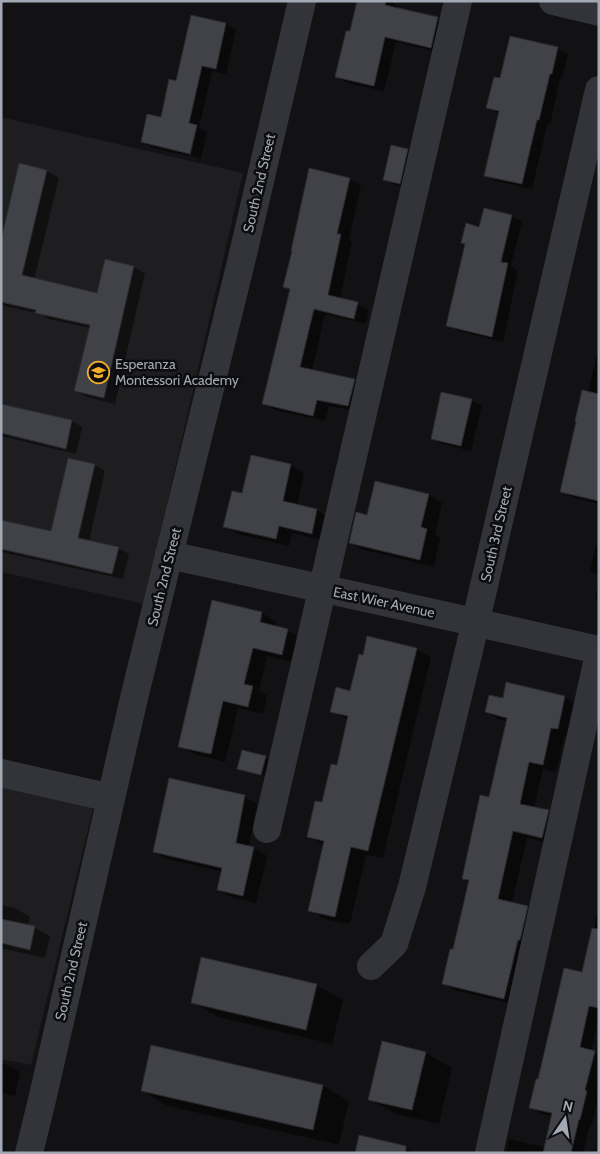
<svg xmlns="http://www.w3.org/2000/svg" width="600" height="1154" font-family="Cabin,sans-serif">
<style>
.built{fill:#1e1e21}
.shadow{fill:#0007;fill-rule:evenodd}
.building{fill:#414247;stroke:#2c2c30}
.lines{fill:none;stroke-linecap:round;stroke-linejoin:round}
.minor{stroke:#333439;stroke-width:28}
.labels{text-anchor:middle;stroke-width:5;stroke-linejoin:round;paint-order:stroke}
.street-label{font-size:14px;fill:#a3a9b4;stroke:#0d0d0f}
.poi-label{font-size:14px;fill:#a3a9b4;stroke:#0d0d0f;text-anchor:start}
</style>
<rect width="100%" height="100%" fill="#121214"/>
<g class="built">
<polygon points="1,117 243,173 144,604 1,572"/>
<polygon points="1,760 99,784 31,1065 1,1059"/>
</g>
<g class="shadow">
<polygon points="358,1 390,1 397,6 396,9 438,18 448,24 442,53 396,42 384,91 347,83 337,77 351,33"/>
<polygon points="192,16 226,24 236,30 226,74 212,71 199,128 207,132 201,159 191,156 198,126 195,126 189,156 153,148 142,142 162,118 177,82"/>
<polygon points="557,48 568,54 562,79 560,79 550,125 547,125 532,189 496,181 486,175 500,114 488,108 501,80"/>
<polygon points="407,150 418,156 410,189 395,185 384,179"/>
<polygon points="20,165 47,171 59,178 34,280 98,294 133,267 145,273 115,404 87,397 76,391 90,328 48,319 41,314 1,305 1,243"/>
<polygon points="310,170 350,179 361,186 349,240 352,242 340,299 357,304 369,310 366,324 325,314 312,371 354,380 366,386 360,412 329,406 325,421 275,410 264,403 291,290 285,287"/>
<polygon points="512,216 522,222 511,266 518,271 503,342 458,331 447,325 466,245 463,243 480,228"/>
<polygon points="599,346 599,504 574,498 561,491 588,392"/>
<polygon points="471,400 482,406 471,451 442,444 432,438"/>
<polygon points="1,405 72,421 82,427 76,454 1,436"/>
<polygon points="252,456 291,465 304,473 297,506 317,510 330,518 325,541 292,533 289,546 238,534 225,526 243,495"/>
<polygon points="94,465 105,471 89,541 118,548 129,554 123,579 1,552 1,521 52,533"/>
<polygon points="429,495 442,503 435,535 440,538 434,567 364,550 350,543 368,516"/>
<polygon points="596,545 599,545 599,576 590,571"/>
<polygon points="599,581 599,601 595,599"/>
<path d="M213,601L262,613L276,622L275,627L287,630L302,639L296,663L267,656L259,691L267,695L263,714L238,708L225,762L194,754L180,746ZM260,616H263L260,629L257,628Z"/>
<polygon points="416,649 431,657 383,858 366,855 350,924 324,919 310,910 323,845 308,836 338,767 348,720 332,711 351,692 364,656"/>
<polygon points="507,684 565,697 578,705 571,736 565,735 556,772 543,769 534,808 548,811 562,819 556,845 527,838 512,903 527,907 541,915 518,1005 457,991 444,984 454,951 470,882 463,878 490,799 507,721 500,720 486,712 504,700"/>
<polygon points="265,757 270,760 266,776 244,771 239,768"/>
<polygon points="244,796 257,804 249,847 254,848 267,856 256,903 231,897 218,890 222,872 167,859 154,852"/>
<polygon points="1,905 15,908 30,917 28,926 34,927 50,936 45,958 1,948"/>
<polygon points="597,914 599,915 599,1018 591,1051 599,1055 599,1086 596,1097 598,1098 592,1125 590,1125 583,1153 506,1153 509,1139 545,1147 552,1116 541,1114 530,1107 539,1081 583,974"/>
<polygon points="316,985 343,1000 332,1044 218,1017 192,1002"/>
<polygon points="152,1047 323,1086 349,1101 339,1145 168,1106 142,1091"/>
<polygon points="426,1053 452,1068 439,1124 396,1114 369,1099"/>
<polygon points="1,1063 7,1065 20,1072 15,1096 1,1093"/>
<polygon points="404,1147 414,1153 356,1153"/>
</g>
<g class="building">
<polygon points="357,1 386,1 385,5 438,17 431,48 385,37 374,86 335,77 346,31 350,31"/>
<polygon points="191,15 226,23 216,69 202,66 189,123 197,125 190,154 141,142 147,114 161,117 169,79 176,81"/>
<polygon points="510,36 558,47 552,74 550,74 539,120 537,120 522,184 484,176 499,111 486,108 494,77 500,78"/>
<polygon points="391,145 408,149 400,184 383,180"/>
<polygon points="19,163 47,170 22,275 97,293 105,259 134,266 104,398 74,391 90,325 35,313 36,310 1,302 1,240"/>
<polygon points="309,168 350,178 337,234 341,234 328,295 358,302 354,319 314,309 300,367 355,379 348,406 317,400 313,416 262,404 290,289 283,287 292,251 291,251"/>
<polygon points="484,208 512,215 501,262 508,263 492,337 446,326 465,244 461,243 466,223 479,227"/>
<polygon points="582,390 599,394 599,501 560,492 576,422 575,421"/>
<polygon points="441,392 472,399 461,446 431,439"/>
<polygon points="1,404 72,420 66,449 1,433"/>
<polygon points="251,455 291,464 283,501 317,509 312,534 279,526 276,539 223,527 232,491 242,493"/>
<polygon points="68,458 95,464 78,538 119,547 112,574 1,549 1,520 51,531"/>
<polygon points="375,481 429,494 421,527 427,529 420,560 349,543 356,512 367,515"/>
<polygon points="212,600 262,612 260,622 288,629 282,655 253,648 244,684 253,686 248,707 223,701 211,754 178,747"/>
<polygon points="367,636 417,648 368,851 351,847 335,917 308,911 324,841 307,837 315,801 322,802 331,764 337,765 345,729 348,716 330,712 336,687 350,691 359,654 363,655"/>
<polygon points="506,682 565,696 558,729 551,728 543,765 529,762 520,804 549,810 542,838 513,831 498,899 528,906 520,940 518,940 504,999 442,984 450,949 453,949 469,880 462,879 480,795 489,797 507,718 485,712 489,695 503,698"/>
<polygon points="242,750 266,756 261,775 237,769"/>
<polygon points="169,778 245,795 236,843 254,847 243,896 217,890 222,868 153,852"/>
<polygon points="1,919 35,926 30,950 1,943"/>
<polygon points="592,928 599,929 599,1008 589,1006 580,1047 595,1051 585,1090 587,1091 580,1120 579,1119 571,1153 543,1153 552,1113 529,1108 536,1079 538,1079 564,968 582,972"/>
<polygon points="201,957 317,984 306,1030 191,1003"/>
<polygon points="382,1041 426,1052 412,1110 368,1100"/>
<polygon points="151,1045 323,1085 313,1130 141,1091"/>
<polygon points="359,1135 406,1146 406,1153 355,1153"/>
</g>
<g class="lines">
<g class="minor">
<polyline points="553,1 599,12"/>
<polyline points="169,555 366,598 599,650"/>
<polyline points="1,773 111,798"/>
<polyline points="267,829 458,1"/>
<polyline points="371,966 394,944 412,887 470,646 599,90"/>
<polyline points="29,1153 42,1100 134,698 242,258 302,1"/>
<polyline points="489,1153 599,654"/>
</g>
</g>
<defs>
<symbol id="school-ring" viewBox="-11 -11 22 22"><circle r="9.5" fill="#0d0d0f" stroke="#f3af2b" stroke-width="1.5"/><path d="M0-5L7-2L0 1L-7-2ZM-4 1L0 2.5L4 1V4Q0 6-4 4Z" fill="#f3af2b"/></symbol>
</defs>
<g fill-rule="evenodd">
<use href="#school-ring" x="86" y="360" width="25" height="25"/>
</g>
<g class="labels">
<g class="street-label">
<text transform="translate(259 183) rotate(-77)" y="5">South 2nd Street</text>
<text transform="translate(496 534) rotate(-77)" y="5">South 3rd Street</text>
<text transform="translate(164 577) rotate(-76)" y="5">South 2nd Street</text>
<text transform="translate(384 602) rotate(12)" y="5">East Wier Avenue</text>
<text transform="translate(71 971) rotate(-77)" y="5">South 2nd Street</text>
</g>
<g class="poi-label">
<text x="115" y="369">Esperanza<tspan x="115" dy="16">Montessori Academy</tspan></text>
</g>
</g>
<rect width="600" height="1154" fill="none" stroke="#a3a9b4" stroke-width="5"/>
<g transform="translate(565 1119) rotate(13)" stroke="#0d0d0f" stroke-width="4" paint-order="stroke">
<path d="M0-4L9 19L0 12L-9 19Z" fill="#a3a9b4"/>
<text y="-8" font-size="14" font-weight="bold" text-anchor="middle" fill="#a3a9b4">N</text>
</g>
</svg>
